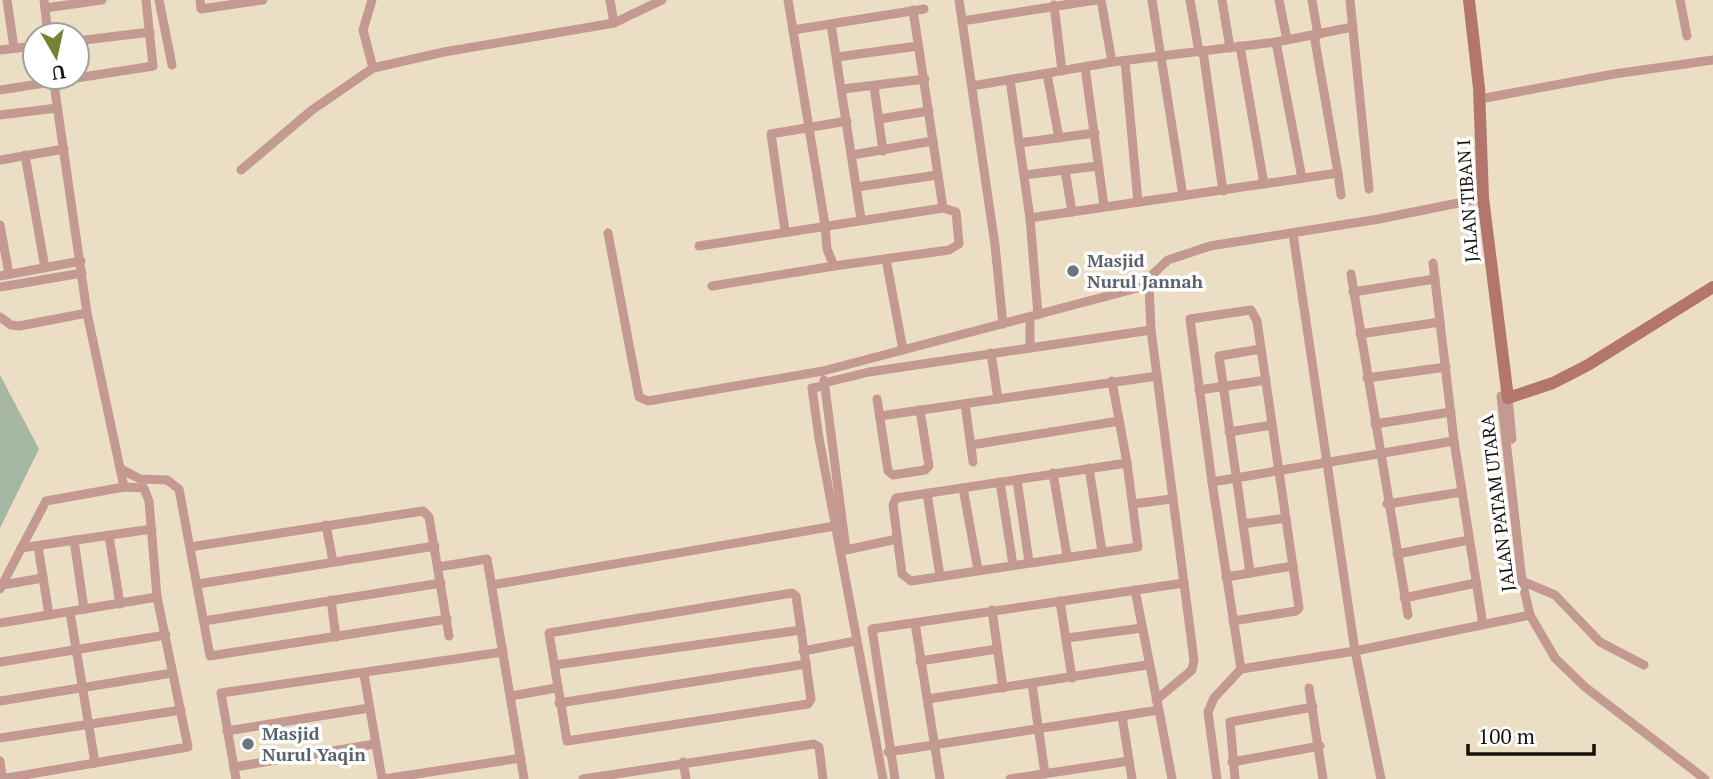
<svg xmlns="http://www.w3.org/2000/svg" width="1713" height="779" font-family="'PT Serif',serif">
<style>
.green{fill:#a6b7a3}
.lines{fill:none;stroke-linecap:round;stroke-linejoin:round}
.street{stroke:#c39992;stroke-width:9}
.secondary{stroke:#b2766d;stroke-width:12}
.worship-dot{fill:#6b7280;stroke:#fff;stroke-width:2.5}
.labels{text-anchor:middle;stroke-width:7;stroke-linejoin:round;paint-order:stroke}
.street-label{font-size:18px;fill:#151108;stroke:#fff}
.worship-label{font-size:18px;font-weight:bold;fill:#5b616d;stroke:#fff;text-anchor:start}
</style>
<rect width="100%" height="100%" fill="#ebdec4"/>
<polygon class="green" points="0,375 39,449 0,528"/>
<g class="lines">
<g class="street">
<polyline points="7,0 14,48"/>
<polyline points="44,0 48,35"/>
<polyline points="159,0 172,65"/>
<polyline points="200,0 201,9 263,0"/>
<polyline points="372,0 363,30 373,68 444,52 614,23 662,0"/>
<polyline points="610,0 614,23"/>
<polyline points="959,0 995,245 1003,324"/>
<polyline points="1101,0 1112,62"/>
<polyline points="1152,0 1183,196"/>
<polyline points="1190,0 1199,52"/>
<polyline points="1222,0 1230,48"/>
<polyline points="1279,0 1287,40"/>
<polyline points="1312,0 1318,35"/>
<polyline points="1350,0 1369,189"/>
<polyline points="1680,0 1687,36"/>
<polyline points="1054,5 1062,71"/>
<polyline points="45,8 102,0"/>
<polyline points="913,10 943,208"/>
<polyline points="962,21 1096,0"/>
<polyline points="831,24 861,219"/>
<polyline points="793,30 924,9"/>
<polyline points="77,41 150,32"/>
<polyline points="1276,42 1302,178"/>
<polyline points="1240,46 1264,184"/>
<polyline points="0,50 35,46"/>
<polyline points="1203,51 1223,191"/>
<polyline points="837,57 918,46"/>
<polyline points="1125,61 1138,202"/>
<polyline points="1085,67 1104,206"/>
<polyline points="1047,74 1059,138"/>
<polyline points="1010,80 1030,218 1038,315"/>
<polyline points="874,86 883,151"/>
<polyline points="972,86 1112,62 1276,42 1353,27"/>
<polyline points="843,89 925,79"/>
<polyline points="0,90 153,66 146,0"/>
<polyline points="1480,99 1614,74 1713,60"/>
<polyline points="0,115 57,108"/>
<polyline points="879,119 929,111"/>
<polyline points="1019,143 1095,133"/>
<polyline points="25,155 45,268"/>
<polyline points="852,155 933,141"/>
<polyline points="0,160 64,149"/>
<polyline points="241,170 312,110 373,68"/>
<polyline points="1065,170 1072,212"/>
<polyline points="1338,173 1341,195"/>
<polyline points="1024,175 1098,166"/>
<polyline points="857,187 937,175"/>
<polyline points="1030,218 1338,173 1314,35"/>
<polyline points="0,225 9,274"/>
<polyline points="785,231 771,134 847,121"/>
<polyline points="608,233 639,397 648,401 823,371 1149,285 1153,274 1168,260 1210,246 1379,219 1478,199"/>
<polyline points="1293,234 1355,651 1381,779"/>
<polyline points="699,246 943,208 956,212 959,244 949,250 834,266 827,249 825,225 788,0"/>
<polyline points="886,259 903,350"/>
<polyline points="1433,263 1454,441 1483,625"/>
<polyline points="1351,274 1408,615"/>
<polyline points="0,276 81,261"/>
<polyline points="1149,285 1151,330 1194,660 1192,670 1156,700"/>
<polyline points="712,286 834,266"/>
<polyline points="0,287 82,273"/>
<polyline points="1353,292 1435,279"/>
<polyline points="87,313 124,487"/>
<polyline points="0,317 11,325 19,326 87,313 53,77"/>
<polyline points="1030,317 1030,347"/>
<polyline points="1360,334 1440,322"/>
<polyline points="991,353 998,399"/>
<polyline points="1367,378 1446,367"/>
<polyline points="824,380 846,550 897,539"/>
<polyline points="1112,381 1127,463"/>
<polyline points="824,383 869,372 1151,330"/>
<polyline points="823,386 812,388 819,438 883,779"/>
<polyline points="1199,390 1266,380"/>
<polyline points="1501,396 1522,581 1530,615 1555,658 1585,687 1705,779"/>
<polyline points="1508,398 1512,439"/>
<polyline points="877,399 888,471 893,475 925,470 929,466 920,410"/>
<polyline points="965,404 973,462"/>
<polyline points="880,416 1157,376"/>
<polyline points="1375,424 1451,412"/>
<polyline points="1229,432 1272,425"/>
<polyline points="971,445 1119,421"/>
<polygon points="1127,463 1138,547 911,581 902,574 893,505 896,498"/>
<polyline points="1089,468 1102,551"/>
<polyline points="121,469 140,479 167,480 179,489 210,656 447,619"/>
<polyline points="1053,473 1067,556"/>
<polyline points="1017,480 1029,562"/>
<polyline points="1000,482 1013,565"/>
<polyline points="1212,482 1190,319 1251,310 1257,321 1299,608 1296,611 1233,621"/>
<polyline points="963,488 978,570"/>
<polyline points="927,493 940,576"/>
<polyline points="1133,504 1171,499"/>
<polyline points="1387,504 1462,492"/>
<polyline points="1243,524 1286,518"/>
<polyline points="326,525 333,562"/>
<polyline points="109,536 120,604"/>
<polyline points="74,540 84,609"/>
<polyline points="38,546 49,615"/>
<polyline points="190,547 423,511 429,517 449,636"/>
<polyline points="21,548 152,529"/>
<polyline points="1397,554 1469,540"/>
<polyline points="438,567 487,559 524,779"/>
<polyline points="1250,573 1219,356 1261,349"/>
<polyline points="1226,577 1293,566"/>
<polyline points="1522,581 1555,595 1600,642 1644,665"/>
<polyline points="198,584 435,546"/>
<polyline points="2,585 43,578"/>
<polyline points="492,585 835,526"/>
<polyline points="0,589 46,501 124,487 144,488 149,501 157,597 188,747 7,778 2,776 0,761"/>
<polyline points="1135,590 1158,706"/>
<polygon points="792,593 796,596 811,699 808,704 567,741 549,633"/>
<polyline points="1404,598 1476,583"/>
<polyline points="331,600 336,637"/>
<polyline points="1060,601 1072,678"/>
<polyline points="992,610 1003,688"/>
<polyline points="70,612 95,763"/>
<polyline points="204,621 441,583"/>
<polyline points="0,623 157,597"/>
<polyline points="915,623 940,779"/>
<polyline points="1067,638 1142,628"/>
<polyline points="803,651 856,641"/>
<polyline points="920,661 997,649"/>
<polyline points="0,662 166,635"/>
<polyline points="555,665 801,630"/>
<polyline points="1241,669 1212,482 1454,441"/>
<polyline points="364,674 382,779"/>
<polyline points="1032,684 1045,774"/>
<polyline points="1309,688 1323,779"/>
<polyline points="511,696 556,688"/>
<polyline points="928,699 1147,665"/>
<polyline points="0,701 172,673"/>
<polyline points="559,703 806,664"/>
<polyline points="1122,716 1132,779"/>
<polyline points="227,731 369,708"/>
<polyline points="0,738 181,710"/>
<polyline points="888,752 1159,710 1172,779"/>
<polyline points="683,762 686,779"/>
<polyline points="1232,762 1320,746"/>
<polyline points="234,767 375,744"/>
<polyline points="236,779 221,693 503,652"/>
<polyline points="384,779 521,758"/>
<polyline points="583,779 814,744 819,747 823,779"/>
<polyline points="895,779 872,629 1184,583"/>
<polyline points="1010,779 1129,761"/>
<polyline points="1217,779 1208,712 1214,698 1241,669 1355,651 1530,615"/>
<polyline points="1235,779 1230,722 1313,707"/>
</g>
<polyline class="secondary" points="1469,0 1479,88 1483,198 1508,398 1553,383 1588,365 1713,287"/>
</g>
<g class="worship-dot">
<circle cx="1073" cy="271" r="7"/>
<circle cx="248" cy="744" r="7"/>
</g>
<g class="labels">
<g class="street-label">
<text transform="translate(1468 201) rotate(-94)" y="6">JALAN TIBAN I</text>
<text transform="translate(1498 503) rotate(-97)" y="6">JALAN PATAM UTARA</text>
</g>
<g class="worship-label">
<text x="1087" y="267">Masjid<tspan x="1087" dy="21">Nurul Jannah</tspan></text>
<text x="262" y="740">Masjid<tspan x="262" dy="21">Nurul Yaqin</tspan></text>
</g>
</g>
<g transform="translate(56 56) rotate(171)"><circle r="33" fill="#ffffff" stroke="#a1a09c" stroke-width="2"/>
<path d="M0-5L12 26L0 18L-12 26Z" fill="#748332"/>
<text y="-10" font-size="19" font-weight="bold" text-anchor="middle" fill="#151108">U</text>
</g>
<path d="M1468 744v10h126v-10" fill="none" stroke="#151108" stroke-width="3.5"/>
<text x="1478" y="744" font-size="21" fill="#151108" stroke="#ffffff" stroke-width="5" paint-order="stroke">100 m</text>
</svg>
